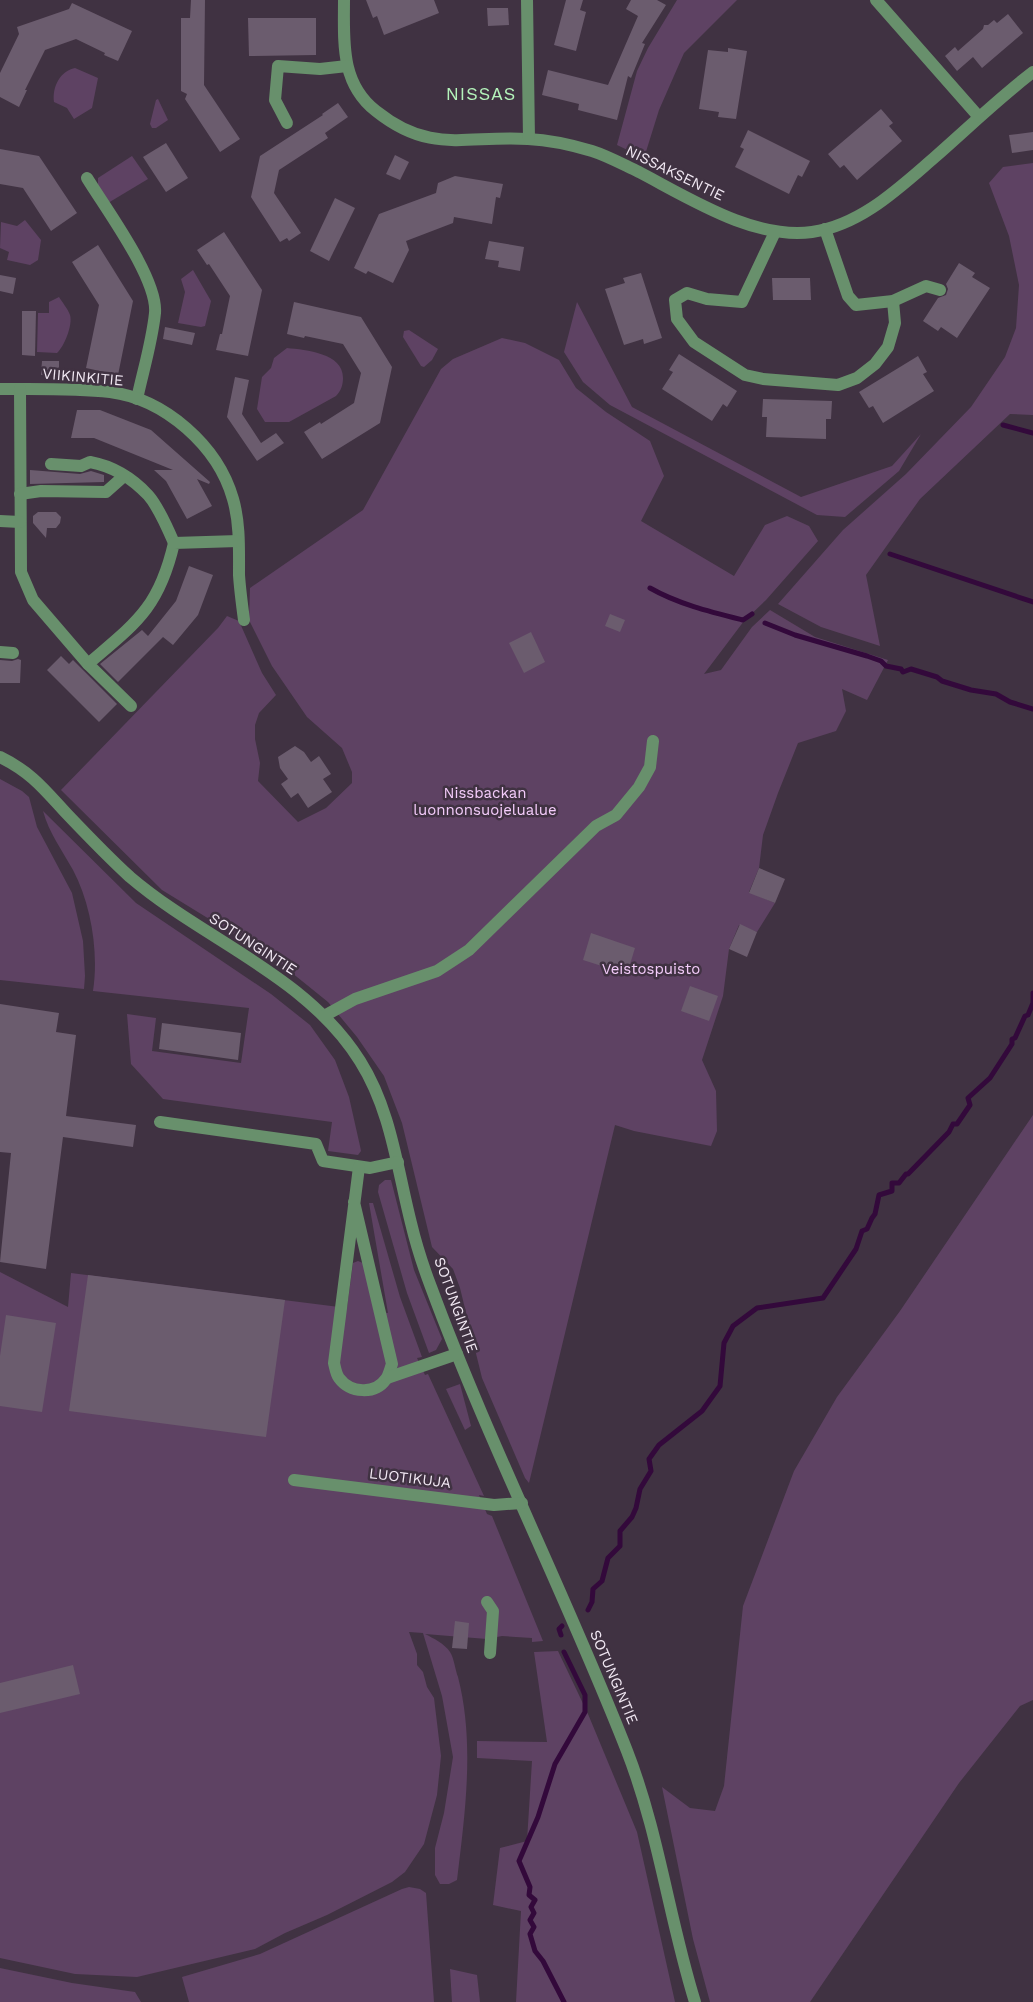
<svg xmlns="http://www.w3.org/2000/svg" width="1033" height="2002" font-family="'Work Sans',sans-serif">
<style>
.green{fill:#5e4263}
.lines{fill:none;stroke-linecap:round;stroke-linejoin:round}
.stream{stroke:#33093b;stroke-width:5}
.building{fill:#6b5c6e}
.minor{stroke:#68906c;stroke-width:12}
.labels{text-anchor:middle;stroke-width:5;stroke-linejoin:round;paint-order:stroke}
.street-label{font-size:15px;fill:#f2e9f4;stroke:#403242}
.park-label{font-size:15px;fill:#f4ccfb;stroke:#403242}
.quarter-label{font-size:18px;letter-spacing:1px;fill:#b4f4bb;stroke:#403242}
</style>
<rect width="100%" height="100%" fill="#403242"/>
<g class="green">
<polygon points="677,0 737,0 684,53 659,110 644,158 617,145 637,71 648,48"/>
<path d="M75,68L98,78L92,108L74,119L67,108L54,102C52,87 60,71 75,68Z"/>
<polygon points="158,99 168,120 156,128 152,128 150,124 156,100"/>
<polygon points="132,156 148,179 108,203 98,185 98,178"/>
<polygon points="1033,163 1033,415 1010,414 920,499 866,575 880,646 821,627 778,604 843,530 906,474 971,407 1005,357 1016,328 1019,285 1009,236 989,183 1003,167"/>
<polygon points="25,220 41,240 38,260 30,265 7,260 9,252 0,248 1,222 17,226"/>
<polygon points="193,270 211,301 205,326 201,327 178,323 185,292 181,279"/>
<path d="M59,297C62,302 68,309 70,315C73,325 64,347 57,353L37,352L38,313H49V302Z"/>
<polygon points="577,302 632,407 801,497 892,466 921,434 899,471 845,517 817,515 610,405 583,382 564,352"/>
<polygon points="409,330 438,349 432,360 424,367 421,366 403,337 404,331"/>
<polygon points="502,338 525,343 559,360 576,388 606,412 650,441 664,476 641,521 734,576 765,525 787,516 809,526 818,541 766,600 744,621 704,674 721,670 752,627 770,610 815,637 888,660 867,700 842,689 846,711 836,731 798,743 778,793 763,835 759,868 749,892 775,903 757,932 739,925 729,949 723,996 702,1060 716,1091 717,1131 711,1146 634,1131 615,1125 529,1483 525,1478 482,1378 460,1288 453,1269 432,1247 402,1123 384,1076 357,1037 328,1002 276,960 162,890 61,790 218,628 227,616 239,621 262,673 276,695 259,713 255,725 255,739 260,763 258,781 298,822 326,808 352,783 352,772 342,748 307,717 272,666 249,620 250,588 363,510 441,369 453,359"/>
<path d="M287,348C306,350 343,353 343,378C343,385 341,391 336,396L289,422H265L257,409L262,377L271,368L274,358Z"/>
<polygon points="0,779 22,791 29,797 37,827 72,893 83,941 85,976 84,989 0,980"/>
<path d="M43,811L136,903L271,994L310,1025L335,1060L349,1097L360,1146L361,1151L358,1155L328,1151L332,1122L163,1099L131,1064L127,1014L156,1018L152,1051L241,1063L249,1008L93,991C99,952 91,904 73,870C62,850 49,833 43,811Z"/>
<polygon points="1033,1115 1033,1700 1020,1706 959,1783 810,2002 710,2002 693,1939 662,1787 690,1808 715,1811 724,1786 743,1606 794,1471 837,1397 900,1311"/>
<polygon points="385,1180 391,1180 414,1270 442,1339 436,1350 429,1353 407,1293 378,1192 379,1185"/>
<path d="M369,1203H373L400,1297L422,1357L417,1358L425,1375L428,1374L484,1496L479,1495L487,1514L492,1516L543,1641L532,1642V1638L502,1636L487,1639L425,1634C433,1638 445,1644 450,1652C454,1658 455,1669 458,1677C475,1743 465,1813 457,1880L449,1884H440L435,1875V1848L444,1813L453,1757L442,1696L423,1633L409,1632L417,1654V1665L423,1672L427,1687L434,1698L441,1756L437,1795L424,1844L405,1872L392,1882L327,1915L285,1933L255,1949L137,1977L75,1974L0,1958V1272L68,1307L71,1273L347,1308L353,1263L358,1261L363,1263L374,1311L388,1313Z"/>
<polygon points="460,1384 471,1426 465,1430 446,1389"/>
<polygon points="558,1651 588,1714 637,1832 675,2002 516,2002 521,1911 493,1905 500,1848 527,1841 532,1761 477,1758 477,1741 547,1742 534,1652"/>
<polygon points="409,1887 420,1889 426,1893 434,2002 189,2002 182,1977 260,1954 402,1889"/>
<polygon points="0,1968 72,1983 135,1992 141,2002 0,2002"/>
<polygon points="450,1969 477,1975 480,2002 452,2002"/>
</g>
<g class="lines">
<g class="stream">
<polyline points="1003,425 1033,433"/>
<polyline points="890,554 1033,602"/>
<path d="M650,588C678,604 711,612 743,620L752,614"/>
<polyline points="765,623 795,635 867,656 881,661 886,666 901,669 903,672 911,669 937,677 942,681 971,690 996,694 1010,702 1033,709"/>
<polyline points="588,1610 592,1602 593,1589 602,1581 608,1558 620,1546 620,1531 632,1517 636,1508 640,1489 651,1471 649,1459 659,1445 702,1411 720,1386 724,1343 733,1326 757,1308 823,1298 856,1249 862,1231 867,1229 872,1218 875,1214 879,1195 892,1191 892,1183 899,1183 906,1174 908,1174 949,1132 953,1124 957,1124 970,1105 968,1098 990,1078 1012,1044 1012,1039 1015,1038 1025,1016 1028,1015 1033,1003 1033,993"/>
<polyline points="561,1635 559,1629 562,1626"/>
<polyline points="564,1652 585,1695 585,1712 555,1764 538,1817 519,1861 530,1887 529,1895 535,1900 531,1907 534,1913 530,1920 534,1927 530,1934 535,1951 543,1961 564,2002"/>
</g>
</g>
<g class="building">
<polygon points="191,0 205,0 204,85 240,139 220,152 185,99 187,94 181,91 181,18 190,18"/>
<polygon points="366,0 434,0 439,13 384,35 377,16 373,18"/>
<polygon points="566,0 583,0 580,10 586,12 576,51 554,45"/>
<polygon points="631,0 657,0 666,5 642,43 645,44 631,78 628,76 617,120 578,110 579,104 542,95 548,70 608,85 638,16 626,9"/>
<polygon points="72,3 132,31 118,61 104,55 105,53 76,39 45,50 25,90 27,90 19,107 0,97 0,73 19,34 17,27 69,9"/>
<polygon points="487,8 508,8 509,25 488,26"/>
<polygon points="1008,14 1023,33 982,68 973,57 957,71 945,56 955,47 958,51 983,29 984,25 988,25 994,20 997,23"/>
<polygon points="248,18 316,18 316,55 249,56"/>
<polygon points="728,48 747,51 736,119 718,117 719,112 699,109 708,50 728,52"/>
<polygon points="338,103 348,117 325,133 328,138 279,170 274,193 301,233 289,241 287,238 280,242 251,197 260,156 323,115 322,114"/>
<polygon points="881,109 893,123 889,126 902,141 857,180 844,165 840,168 828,154"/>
<polygon points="748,130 810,161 802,177 798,175 789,194 735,167 744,149 740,147"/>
<polygon points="1033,132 1033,150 1012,153 1009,135"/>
<polygon points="166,143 188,178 166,192 143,157"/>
<polygon points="0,149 39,156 77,213 51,231 23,188 0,184"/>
<polygon points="395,155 409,162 400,180 386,174"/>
<polygon points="455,176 503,184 500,198 496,197 492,224 454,217 453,223 406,241 409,250 393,283 368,271 366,274 354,268 379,214 436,193 438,183"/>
<polygon points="335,198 355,208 329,261 310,251"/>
<polygon points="224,232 262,290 248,356 216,350 220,334 222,334 230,296 209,264 207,265 197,250"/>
<polygon points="489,241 524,247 520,271 498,267 499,261 485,259"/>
<polygon points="98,245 133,301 118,375 86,368 99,305 72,262"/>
<polygon points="959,263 975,273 972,277 990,288 957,338 941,327 938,331 923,321 938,298 946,295 948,289 946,284"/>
<polygon points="641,273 662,338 644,344 643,339 624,345 605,289 625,283 623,278"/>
<polygon points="0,275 16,278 13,294 0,291"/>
<polygon points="772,278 810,278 811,300 773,300"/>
<polygon points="294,302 361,317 392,367 380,423 322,459 304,432 320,422 321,424 354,403 361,373 343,344 305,336 304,338 287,334"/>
<polygon points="22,311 36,311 35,356 22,355"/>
<polygon points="165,327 195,333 192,345 163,339"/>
<polygon points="679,354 737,391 727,407 723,404 712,421 662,389 673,372 669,370"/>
<polygon points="918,356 927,372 923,374 934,391 883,423 873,406 869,408 859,392"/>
<polygon points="42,361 59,361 59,375 41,375"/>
<polygon points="235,377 249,380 242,414 261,443 276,433 284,443 257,461 227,417"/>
<polygon points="763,399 832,401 831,419 826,419 826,439 766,437 767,417 762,417"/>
<polygon points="77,410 100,410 151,430 210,482 209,484 197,479 212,506 187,519 166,481 154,470 173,470 94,438 71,438"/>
<polygon points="30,470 80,474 91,471 104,475 104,482 30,484"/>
<polygon points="38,512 56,512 61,517 60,523 56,528 47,528 46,538 33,523 33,516"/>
<polygon points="189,566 213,575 198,615 173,645 163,637 118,682 100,664 142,630 148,636 176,601"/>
<polygon points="610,614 625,620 620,632 605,626"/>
<polygon points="531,632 545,662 524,673 509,643"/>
<polygon points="61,656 69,664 73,660 117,704 99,722 47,670"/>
<polygon points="18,659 21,660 20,683 0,683 0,660 12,661"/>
<polygon points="295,746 304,752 311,762 319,756 331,774 323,779 332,792 308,808 298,793 291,798 281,784 288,779 280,768 278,757"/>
<polygon points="759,868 785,879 775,903 749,893"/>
<polygon points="740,924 757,932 747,957 729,949"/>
<polygon points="591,933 635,948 627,974 583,960"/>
<polygon points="690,986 718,996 709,1021 681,1011"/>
<polygon points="0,1004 59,1013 56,1032 76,1035 66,1116 136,1125 133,1147 63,1137 46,1269 0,1262 11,1153 0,1152"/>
<polygon points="162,1023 241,1033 238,1060 159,1049"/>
<polygon points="88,1275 285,1300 266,1437 69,1411"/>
<polygon points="6,1315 56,1323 42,1412 0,1406 0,1356"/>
<polygon points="455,1621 469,1623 467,1649 452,1648"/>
<polygon points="73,1665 80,1694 0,1713 0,1683"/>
</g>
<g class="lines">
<g class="minor">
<path d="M344,0C344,41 340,83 376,111C431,155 466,135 528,139C549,140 572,145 592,151C608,156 624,165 639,172C689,198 754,240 812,232C861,225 899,188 935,157C968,128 999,98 1033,72"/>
<polyline points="527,0 529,139"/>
<polyline points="876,0 979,117"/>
<polyline points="287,123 275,100 278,66 320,69 347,66"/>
<path d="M87,178C106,209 158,279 155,313C152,342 143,371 137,399"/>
<polyline points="825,229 848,296 856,305 893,301 926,286 940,290"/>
<polyline points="775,232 742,302 707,299 687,293 675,300 677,319 694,342 745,375 763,379 838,385 857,378 875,364 888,347 895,323 893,301"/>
<path d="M0,389C36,389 74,388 110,392C165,399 218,446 233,499C240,523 239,549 239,575C240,590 242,605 244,620"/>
<polyline points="20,389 21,572 33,600 88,664"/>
<path d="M51,464L81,466L90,462C112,466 132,478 148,495C158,506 168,529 174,543"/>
<polyline points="20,494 41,491 106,492 124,476"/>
<polyline points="0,521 20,522"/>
<polyline points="0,652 13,653"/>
<path d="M131,706L88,664C136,623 159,608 174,543L238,541"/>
<path d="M0,757C31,772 44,789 67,814C87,835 108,857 130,877C205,941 306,975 360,1061C391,1110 397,1168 411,1223C416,1244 423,1266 431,1287C489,1444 566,1595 627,1751C659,1833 669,1919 695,2002"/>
<polyline points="324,1016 355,999 437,971 469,950 596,826 616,815 639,787 650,767 653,741"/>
<polyline points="160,1122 316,1144 323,1161 370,1168 398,1162"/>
<path d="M354,1202L392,1364C390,1369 389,1375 386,1379C375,1395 350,1393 339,1378C336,1374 335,1367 334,1363L359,1167"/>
<polyline points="387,1378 457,1354"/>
<polyline points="294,1480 494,1505 522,1503"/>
<polyline points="487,1602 493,1611 490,1653"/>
</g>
</g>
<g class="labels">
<g class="street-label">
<text transform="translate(675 173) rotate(26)" y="5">NISSAKSENTIE</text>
<text transform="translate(83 377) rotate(5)" y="5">VIIKINKITIE</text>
<text transform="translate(253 944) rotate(33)" y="5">SOTUNGINTIE</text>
<text transform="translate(456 1305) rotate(70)" y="5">SOTUNGINTIE</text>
<text transform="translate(410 1478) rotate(7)" y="5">LUOTIKUJA</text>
<text transform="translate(614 1677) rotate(67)" y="5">SOTUNGINTIE</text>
</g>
<g class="park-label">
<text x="485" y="798">Nissbackan<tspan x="485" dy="17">luonnonsuojelualue</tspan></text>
<text x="651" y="974">Veistospuisto</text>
</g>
<g class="quarter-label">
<text x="481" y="100">NISSAS</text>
</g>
</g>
</svg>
